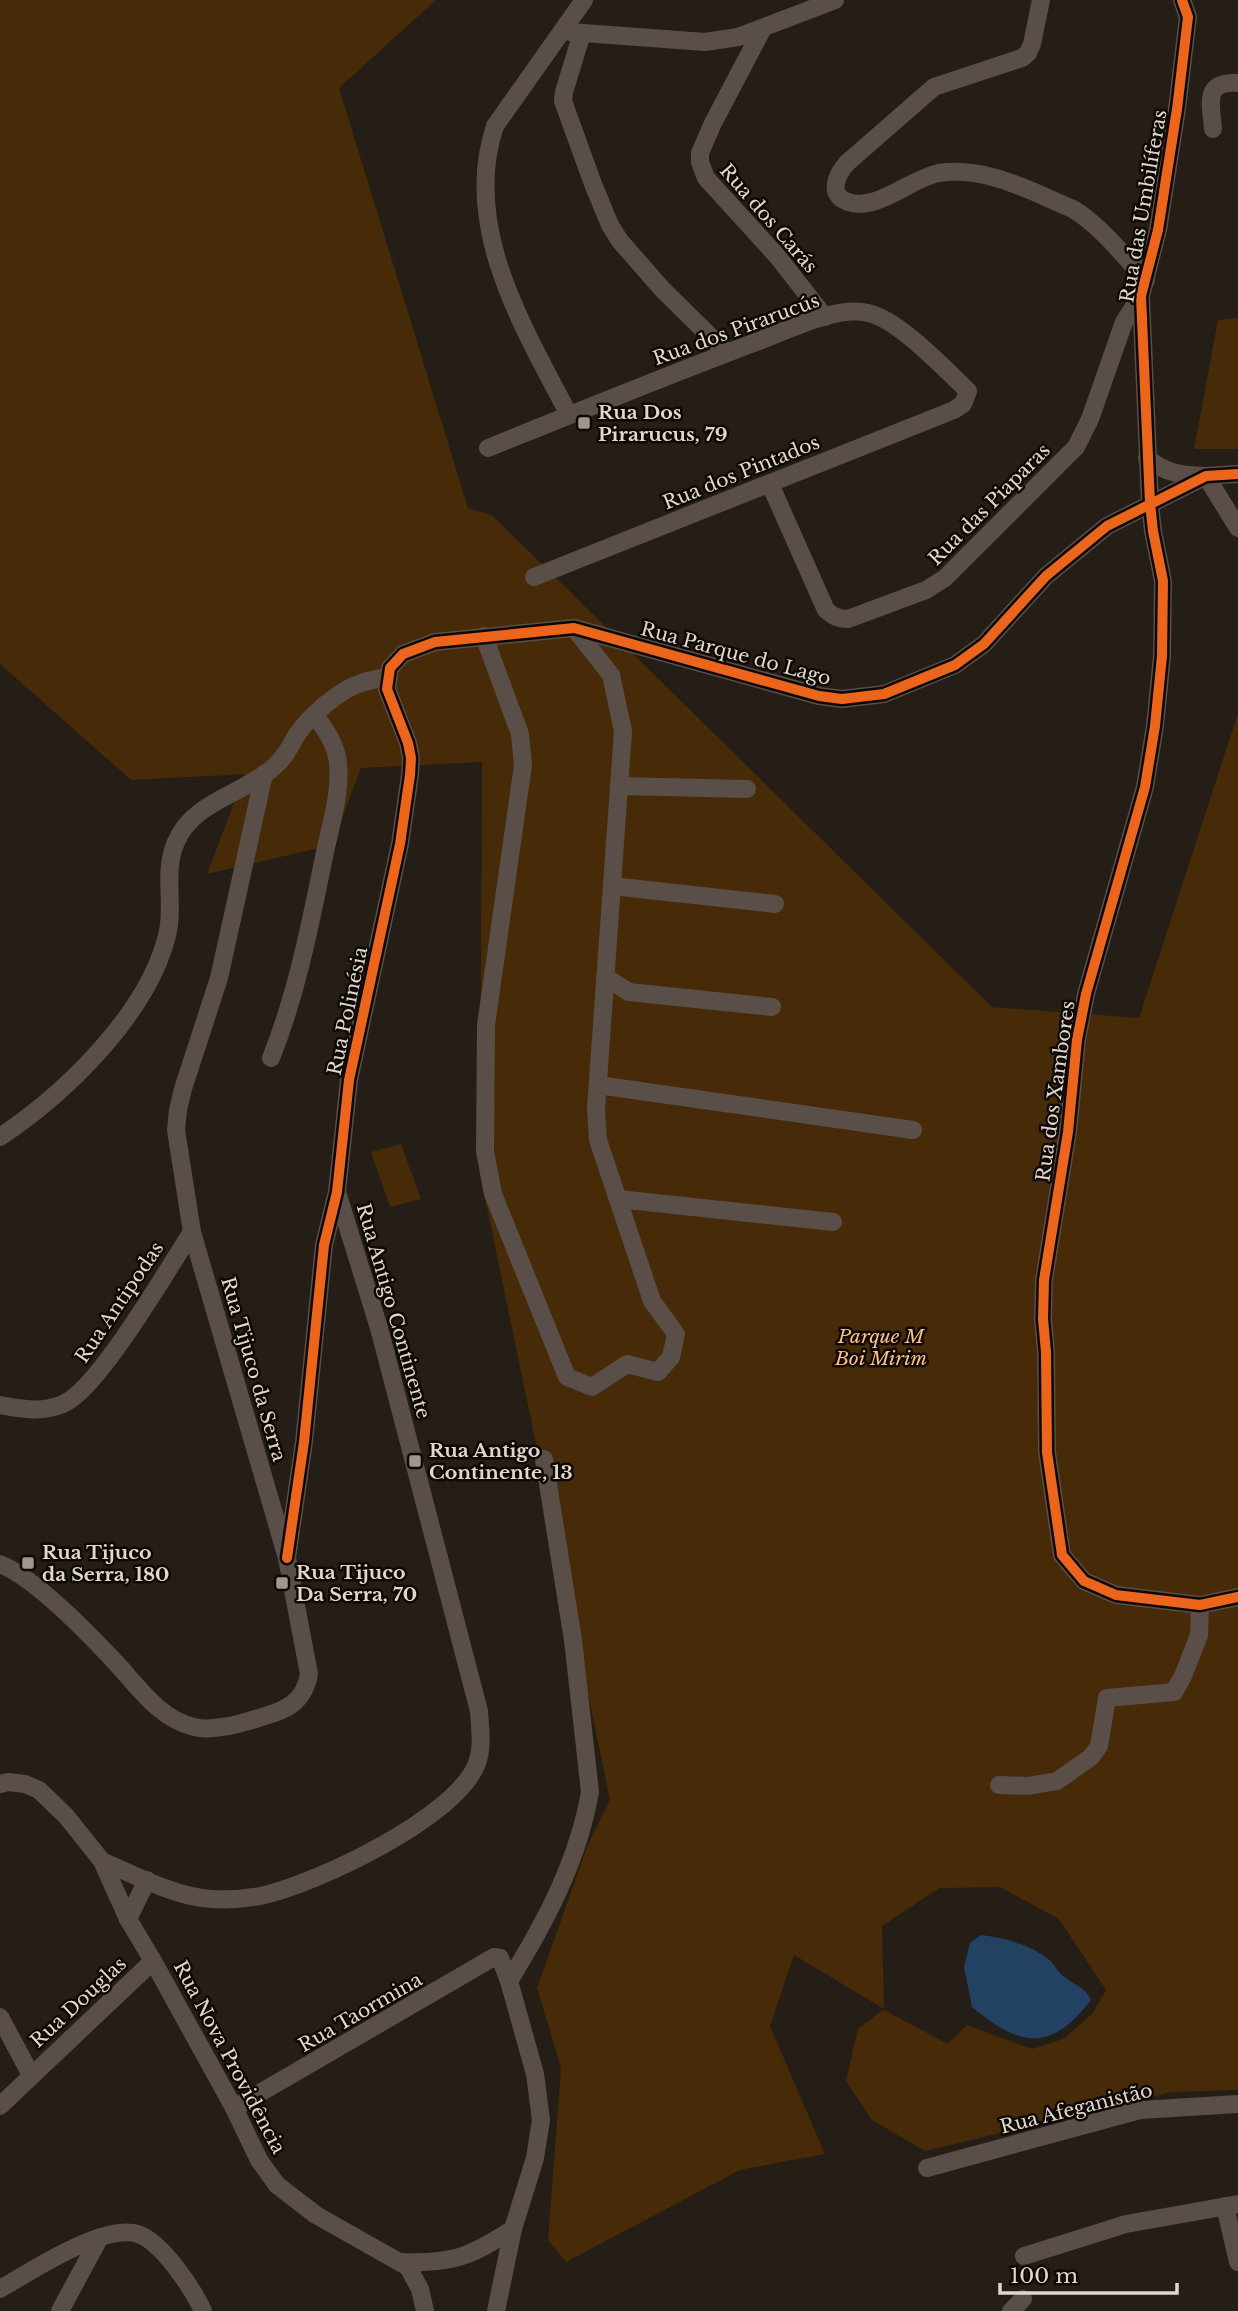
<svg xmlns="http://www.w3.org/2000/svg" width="1238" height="2311" font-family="'Libre Baskerville',serif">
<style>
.green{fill:#472a07;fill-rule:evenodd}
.water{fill:#224163}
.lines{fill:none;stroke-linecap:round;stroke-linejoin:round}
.minor{stroke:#5a4e48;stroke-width:18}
.cycleway-casing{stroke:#0e0905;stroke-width:15}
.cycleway{stroke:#eb651d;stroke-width:10}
.poi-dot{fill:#9e968f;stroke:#0e0905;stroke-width:2.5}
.labels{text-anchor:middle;stroke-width:5;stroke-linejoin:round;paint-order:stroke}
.street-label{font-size:19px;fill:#e0d7cf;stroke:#0e0905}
.poi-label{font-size:19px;font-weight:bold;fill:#e0d7cf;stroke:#0e0905;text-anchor:start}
.park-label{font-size:19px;font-style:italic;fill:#fdbf82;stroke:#0e0905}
</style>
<rect width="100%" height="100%" fill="#241e17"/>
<g class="green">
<path d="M0,0H436L339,88L468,508L492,515L992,1007L1139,1018L1238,713V2090L1171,2092L925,2151L872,2120L846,2081L858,2029L884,2009L794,1955L770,2026L825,2154L740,2170L566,2262L548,2240L561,2068L537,1988L588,1844L610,1800L480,1174L482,762L361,768L332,845L207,874L245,774L131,780L0,664ZM1000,1887L1059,1919L1106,1990L1092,2014L1063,2039L1032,2049L967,2025L948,2044L884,2010L882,1926L939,1888Z"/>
<polygon points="1238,318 1238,449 1194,449 1218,320"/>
<polygon points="401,1144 421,1199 390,1207 371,1152"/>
</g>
<path class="water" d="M981,1935C1004,1938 1029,1944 1048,1959C1054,1963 1057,1971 1062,1975C1072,1984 1086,1987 1091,2000C1050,2053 1020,2047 972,2007L964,1967L970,1943Z"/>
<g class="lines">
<g class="minor">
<path d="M1041,0L1032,44L1028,53L1022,58L934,87L847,163C837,174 827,195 848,202C877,212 911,178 939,173C987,166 1030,191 1073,209C1102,227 1123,255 1146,280"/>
<polyline points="1182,0 1188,17 1177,109 1158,230 1141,296 1150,503 1153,531 1163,581 1162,656 1155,726 1145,787 1086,994 1077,1040 1068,1132 1044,1280 1043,1319 1046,1352 1047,1452 1062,1555 1084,1581 1116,1595 1200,1605 1238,1597"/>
<polyline points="763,28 713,123 700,153 700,162 706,178 777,256 825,317"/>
<polyline points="570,32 705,42 738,37 835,0"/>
<polyline points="582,33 564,92 563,101 593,184 610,225 620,241 663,290 727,353"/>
<path d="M1213,129C1211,103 1203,81 1238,83"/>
<path d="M569,415C524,328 461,227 495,126L584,0"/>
<path d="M488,448C577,412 666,376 756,342C787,331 836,305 868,313C898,319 945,369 968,391L963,404L954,410L534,577"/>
<path d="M1147,458C1166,474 1182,475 1206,476L1238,528"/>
<path d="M770,484L826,610C833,616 838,619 848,619L926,590L945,578L1076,447L1090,419L1124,322L1141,296"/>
<polyline points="484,636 520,734 523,765 486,1025 485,1151 493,1194 567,1377 592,1387 627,1364 658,1372 671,1357 676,1334 652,1301 598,1140 596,1109 623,731 611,675 574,628"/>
<polyline points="619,786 747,789"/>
<polyline points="612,886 775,904"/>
<polyline points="605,977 629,992 772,1007"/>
<path d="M271,1058C297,993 310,925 324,857C330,826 343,789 337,757C334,741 324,728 315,715"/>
<polyline points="598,1085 913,1130"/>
<path d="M0,1137C66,1093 151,1011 168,931C174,902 163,871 176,842C193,801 245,794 275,766C285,757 290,747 296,736C306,721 323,705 338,695C353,684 369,680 387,677"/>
<polyline points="618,1199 833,1222"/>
<path d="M0,1405C22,1409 42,1413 63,1404C99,1389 168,1268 192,1232"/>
<polyline points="287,1558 304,1442 324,1245 337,1192 349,1080 400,844 410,775 411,758 408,743 387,689 390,668 403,654 435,642 574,628 819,696 842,699 884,694 955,665 984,644 1046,576 1107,526 1206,476 1238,474"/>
<path d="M0,1564C35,1578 90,1635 117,1664C139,1688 160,1719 194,1727C214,1732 242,1723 262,1717C287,1710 304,1702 309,1674L287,1558L192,1232L176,1130L178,1110L183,1089L219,978L264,774"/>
<polyline points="0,1784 8,1782 25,1784 39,1790 66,1816 102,1861 128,1919 153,1961 234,2108 259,2160 277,2185 316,2215 408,2267 420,2289 425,2311"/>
<polyline points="999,1785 1028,1786 1057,1781 1091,1757 1099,1746 1107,1698 1174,1692 1183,1676 1199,1635 1200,1605"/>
<path d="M102,1861C134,1875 178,1898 212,1899C228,1900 244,1899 260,1896C314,1885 458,1817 477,1763C483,1747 480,1728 479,1711L379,1328L337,1192"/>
<polyline points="128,1919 147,1880"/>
<path d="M509,1981C545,1923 578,1861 590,1792L573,1640L544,1459"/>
<polyline points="0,2017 31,2075"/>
<polyline points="0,2106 153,1961"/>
<polyline points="234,2108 494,1957 500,1958 509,1981 535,2074 541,2120 535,2158 513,2229 496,2311"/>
<polyline points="927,2168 1140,2110 1238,2104"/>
<polyline points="1225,2206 1238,2262"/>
<polyline points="1024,2256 1126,2224 1238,2204"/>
<path d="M400,2262C453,2264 469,2257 513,2229"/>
<path d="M0,2289C30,2272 103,2223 138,2234C162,2242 193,2289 203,2311"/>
<polyline points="60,2311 100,2237"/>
<polyline points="1011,2311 1023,2299"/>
</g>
<defs>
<g id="cycleway">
<polyline points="1182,0 1188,17 1177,109 1158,230 1141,296 1150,503 1153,531 1163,581 1162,656 1155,726 1145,787 1086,994 1077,1040 1068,1132 1044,1280 1043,1319 1046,1352 1047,1452 1062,1555 1084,1581 1116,1595 1200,1605 1238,1597"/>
<polyline points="287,1558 304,1442 324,1245 337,1192 349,1080 400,844 410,775 411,758 408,743 387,689 390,668 403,654 435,642 574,628 819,696 842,699 884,694 955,665 984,644 1046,576 1107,526 1206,476 1238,474"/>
</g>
</defs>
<use href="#cycleway" class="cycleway-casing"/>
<use href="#cycleway" class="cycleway"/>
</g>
<g class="poi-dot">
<rect x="577" y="416" width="14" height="14" rx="3.5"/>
<rect x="408" y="1454" width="14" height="14" rx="3.5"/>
<rect x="21" y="1556" width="14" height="14" rx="3.5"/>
<rect x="275" y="1576" width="14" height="14" rx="3.5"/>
</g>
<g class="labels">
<g class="street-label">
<text transform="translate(1143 206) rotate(-80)" y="7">Rua das Umbilíferas</text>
<text transform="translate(769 218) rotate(49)" y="7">Rua dos Carás</text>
<text transform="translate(736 329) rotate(-20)" y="7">Rua dos Pirarucús</text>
<text transform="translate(741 472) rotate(-22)" y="7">Rua dos Pintados</text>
<text transform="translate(989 504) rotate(-45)" y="7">Rua das Piaparas</text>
<text transform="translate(736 653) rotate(15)" y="7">Rua Parque do Lago</text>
<text transform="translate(347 1011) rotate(-78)" y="7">Rua Polinésia</text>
<text transform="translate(1055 1091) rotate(-82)" y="7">Rua dos Xambores</text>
<text transform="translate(119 1302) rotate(-56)" y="7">Rua Antipodas</text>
<text transform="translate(394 1311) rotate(74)" y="7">Rua Antigo Continente</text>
<text transform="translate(254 1369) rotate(74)" y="7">Rua Tijuco da Serra</text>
<text transform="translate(78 2002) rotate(-43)" y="7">Rua Douglas</text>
<text transform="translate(360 2012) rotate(-30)" y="7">Rua Taormina</text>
<text transform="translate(230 2057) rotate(62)" y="7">Rua Nova Providência</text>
<text transform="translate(1076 2108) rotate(-14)" y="7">Rua Afeganistão</text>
</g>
<g class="poi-label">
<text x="598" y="419">Rua Dos<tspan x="598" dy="22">Pirarucus, 79</tspan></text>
<text x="429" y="1457">Rua Antigo<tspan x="429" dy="22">Continente, 13</tspan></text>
<text x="42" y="1559">Rua Tijuco<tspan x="42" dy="22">da Serra, 180</tspan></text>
<text x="296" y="1579">Rua Tijuco<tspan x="296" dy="22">Da Serra, 70</tspan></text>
</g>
<g class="park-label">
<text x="881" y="1343">Parque M<tspan x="881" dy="22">Boi Mirim</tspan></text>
</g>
</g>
<path d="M1000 2283v10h177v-10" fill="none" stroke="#e0d7cf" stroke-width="3.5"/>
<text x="1010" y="2283" font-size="21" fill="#e0d7cf" stroke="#0e0905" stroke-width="5" paint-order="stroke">100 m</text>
</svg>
